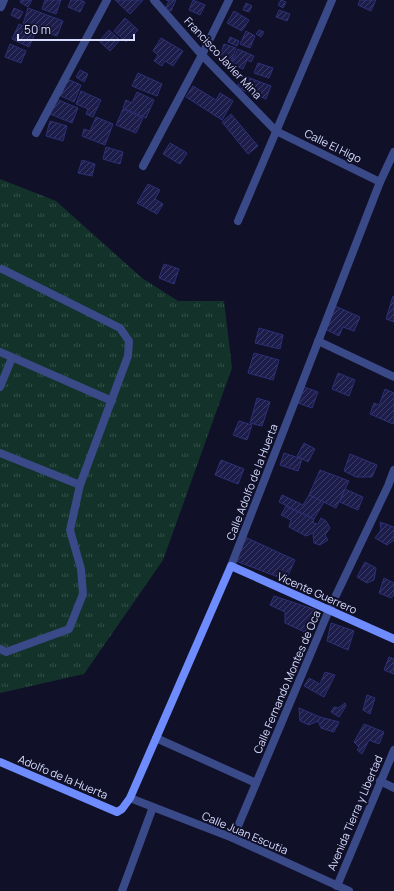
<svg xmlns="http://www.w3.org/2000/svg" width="394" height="891" font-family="Manrope,sans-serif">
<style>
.grass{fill:url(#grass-tufts)}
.building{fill:url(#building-hatch);stroke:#2d3076}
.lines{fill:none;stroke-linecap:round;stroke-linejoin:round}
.street{stroke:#3a4988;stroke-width:8}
.secondary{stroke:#6f8cff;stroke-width:8}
.labels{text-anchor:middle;stroke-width:4;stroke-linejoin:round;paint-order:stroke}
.street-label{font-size:11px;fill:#d8dcff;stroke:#101129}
</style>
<defs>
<pattern id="grass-tufts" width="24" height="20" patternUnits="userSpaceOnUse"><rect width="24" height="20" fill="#13332a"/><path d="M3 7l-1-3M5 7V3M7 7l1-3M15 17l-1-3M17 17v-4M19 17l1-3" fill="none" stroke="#35504a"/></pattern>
<pattern id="building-hatch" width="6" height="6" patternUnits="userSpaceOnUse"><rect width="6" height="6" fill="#1c1d4a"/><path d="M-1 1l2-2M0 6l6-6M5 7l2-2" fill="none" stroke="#3c3d65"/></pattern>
</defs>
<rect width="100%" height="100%" fill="#101129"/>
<polygon class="grass" points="0,179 56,201 142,278 178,301 224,301 232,368 163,560 84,674 0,693"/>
<g class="building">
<polygon points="21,0 32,0 28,7 20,2"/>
<polygon points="45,0 61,0 56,14 42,9"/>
<polygon points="71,0 80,0 85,2 80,12 68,7"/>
<polygon points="115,0 143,0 130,14"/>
<polygon points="166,0 176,0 171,11 165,9 169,1"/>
<polygon points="193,0 205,5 200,15 189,10"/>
<polygon points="281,0 286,2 283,8 278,5"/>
<polygon points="360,0 376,0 371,11 358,5"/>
<polygon points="246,3 252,6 249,12 243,10"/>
<polygon points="14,8 23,12 19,19 11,15"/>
<polygon points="28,8 63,21 57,36 23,24"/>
<polygon points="279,10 290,14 287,21 276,17"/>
<polygon points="234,11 249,20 242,31 227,23"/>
<polygon points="125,18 138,30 126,42 114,31"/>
<polygon points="19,24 36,32 29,47 12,39"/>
<polygon points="109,30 120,40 110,51 99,41"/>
<polygon points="259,30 264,32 261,37 256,34"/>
<polygon points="246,31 255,36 250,48 240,44"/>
<polygon points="230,37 239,41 237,46 228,42"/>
<polygon points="161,38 183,51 173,66 165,61 162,66 154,61 158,55 153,51"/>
<polygon points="10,44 26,51 21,63 5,57"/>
<polygon points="224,44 236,48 231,62 219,58"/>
<polygon points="238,49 254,56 251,62 247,60 243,69 231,64"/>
<polygon points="258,63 273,68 269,78 254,73"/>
<polygon points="80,70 88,74 84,82 76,77"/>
<polygon points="138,73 162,84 157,96 132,86"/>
<polygon points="247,77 271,86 266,99 237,88 240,81 245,83"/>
<polygon points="67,79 81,85 74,102 61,96"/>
<polygon points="193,86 216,100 220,93 233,101 222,120 186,97"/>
<polygon points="81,91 101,100 93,117 86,114 88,109 76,104"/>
<polygon points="137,92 154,100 146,118 123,108 126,100 132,103"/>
<polygon points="56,99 78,108 72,123 50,114"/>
<polygon points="123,109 143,118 136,133 116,125"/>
<polygon points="231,114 258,146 248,154 222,122"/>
<polygon points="96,117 113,124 105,145 82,136 84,129 90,131"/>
<polygon points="50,121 67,126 63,141 46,136"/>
<polygon points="170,143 187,153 180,164 163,154"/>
<polygon points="106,147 123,152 120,164 103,159"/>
<polygon points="82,160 95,164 92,176 78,173"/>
<polygon points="148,184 160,190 155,199 163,204 157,214 137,203"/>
<polygon points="164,264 179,269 174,284 159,278"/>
<polygon points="393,296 394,297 394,322 386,319"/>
<polygon points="335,306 360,317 354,331 343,327 339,336 325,329"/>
<polygon points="259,328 283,335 280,349 255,343"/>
<polygon points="254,353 279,360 273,380 248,373"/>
<polygon points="338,373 355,380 349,396 332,389"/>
<polygon points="304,387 318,392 312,408 298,403"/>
<polygon points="385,389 394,393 394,421 393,424 370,414 374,403 379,405"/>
<polygon points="257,398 270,402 262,426 250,423"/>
<polygon points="239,421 252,425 247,440 233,435"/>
<polygon points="304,443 315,449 308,462 297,456"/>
<polygon points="284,453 302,459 298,471 280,465"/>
<polygon points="350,454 377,465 372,477 356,477 344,471"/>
<polygon points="221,460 244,469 238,484 215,475"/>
<polygon points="320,470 349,481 336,508 309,495"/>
<polygon points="345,489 363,497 358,510 340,502"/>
<polygon points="282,495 303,505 309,495 324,502 314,519 279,502"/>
<polygon points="286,506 314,519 313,523 318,524 321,518 326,521 330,528 325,535 328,540 320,545 314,543 313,533 306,536 289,527 291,520 281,515"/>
<polygon points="380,522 394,527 394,540 387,545 375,538 381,530"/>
<polygon points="245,537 295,560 286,580 236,561"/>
<polygon points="365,562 376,568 374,580 367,583 357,577"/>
<polygon points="384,578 394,583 394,595 391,598 379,593"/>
<polygon points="274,596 316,610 307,633 285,623 285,612 270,605"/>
<polygon points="331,623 354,631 348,650 327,641"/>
<polygon points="389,657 394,659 394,674 384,670"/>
<polygon points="325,672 335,675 324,697 304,686 309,678 320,684"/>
<polygon points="367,695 375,698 370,714 363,710"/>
<polygon points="345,703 346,706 339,717 331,712 334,707 338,708"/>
<polygon points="299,708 320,717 339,722 334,732 321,728 318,721 309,725 300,721"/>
<polygon points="364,724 384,732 379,744 369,740 362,754 357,750 359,747 354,742"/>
</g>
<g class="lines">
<g class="street">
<polyline points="154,0 202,55 276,131 380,182"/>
<polyline points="1,7 4,0"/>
<polyline points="36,133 107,0"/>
<polyline points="143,166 202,55 229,0"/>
<polyline points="238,221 332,0"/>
<polyline points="318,341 394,377"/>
<polyline points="0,352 112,401"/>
<polyline points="0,387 12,358"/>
<polyline points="0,453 80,485"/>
<polyline points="231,566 380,182 394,152"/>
<polyline points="0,649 6,652 69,629 83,594 81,569 70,530 80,485 128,356 129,341 120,328 2,269"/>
<polyline points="156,738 256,783"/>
<polyline points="380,781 394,788"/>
<polyline points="130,798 153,807 233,838 349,891"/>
<polyline points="233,838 329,610 388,486 394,470"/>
<polyline points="337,886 394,750"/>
<polyline points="122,891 153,807"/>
</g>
<polyline class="secondary" points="0,762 117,812 122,809 130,798 231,566 394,639"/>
</g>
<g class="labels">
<g class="street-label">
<text transform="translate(223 58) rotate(47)" y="4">Francisco Javier Mina</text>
<text transform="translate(333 146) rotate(26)" y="4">Calle El Higo</text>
<text transform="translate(252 482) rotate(-69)" y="4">Calle Adolfo de la Huerta</text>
<text transform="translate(317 593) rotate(24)" y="4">Vicente Guerrero</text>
<text transform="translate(287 682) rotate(-67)" y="4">Calle Fernando Montes de Oca</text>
<text transform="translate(63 777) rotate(23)" y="4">Adolfo de la Huerta</text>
<text transform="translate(355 813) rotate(-67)" y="4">Avenida Tierra y Libertad</text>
<text transform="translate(245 833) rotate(23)" y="4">Calle Juan Escutia</text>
</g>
</g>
<path d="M18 34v6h116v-6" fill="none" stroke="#d8dcff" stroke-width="2"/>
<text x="24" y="34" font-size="12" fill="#d8dcff" stroke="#101129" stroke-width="3" paint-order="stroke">50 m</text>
</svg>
